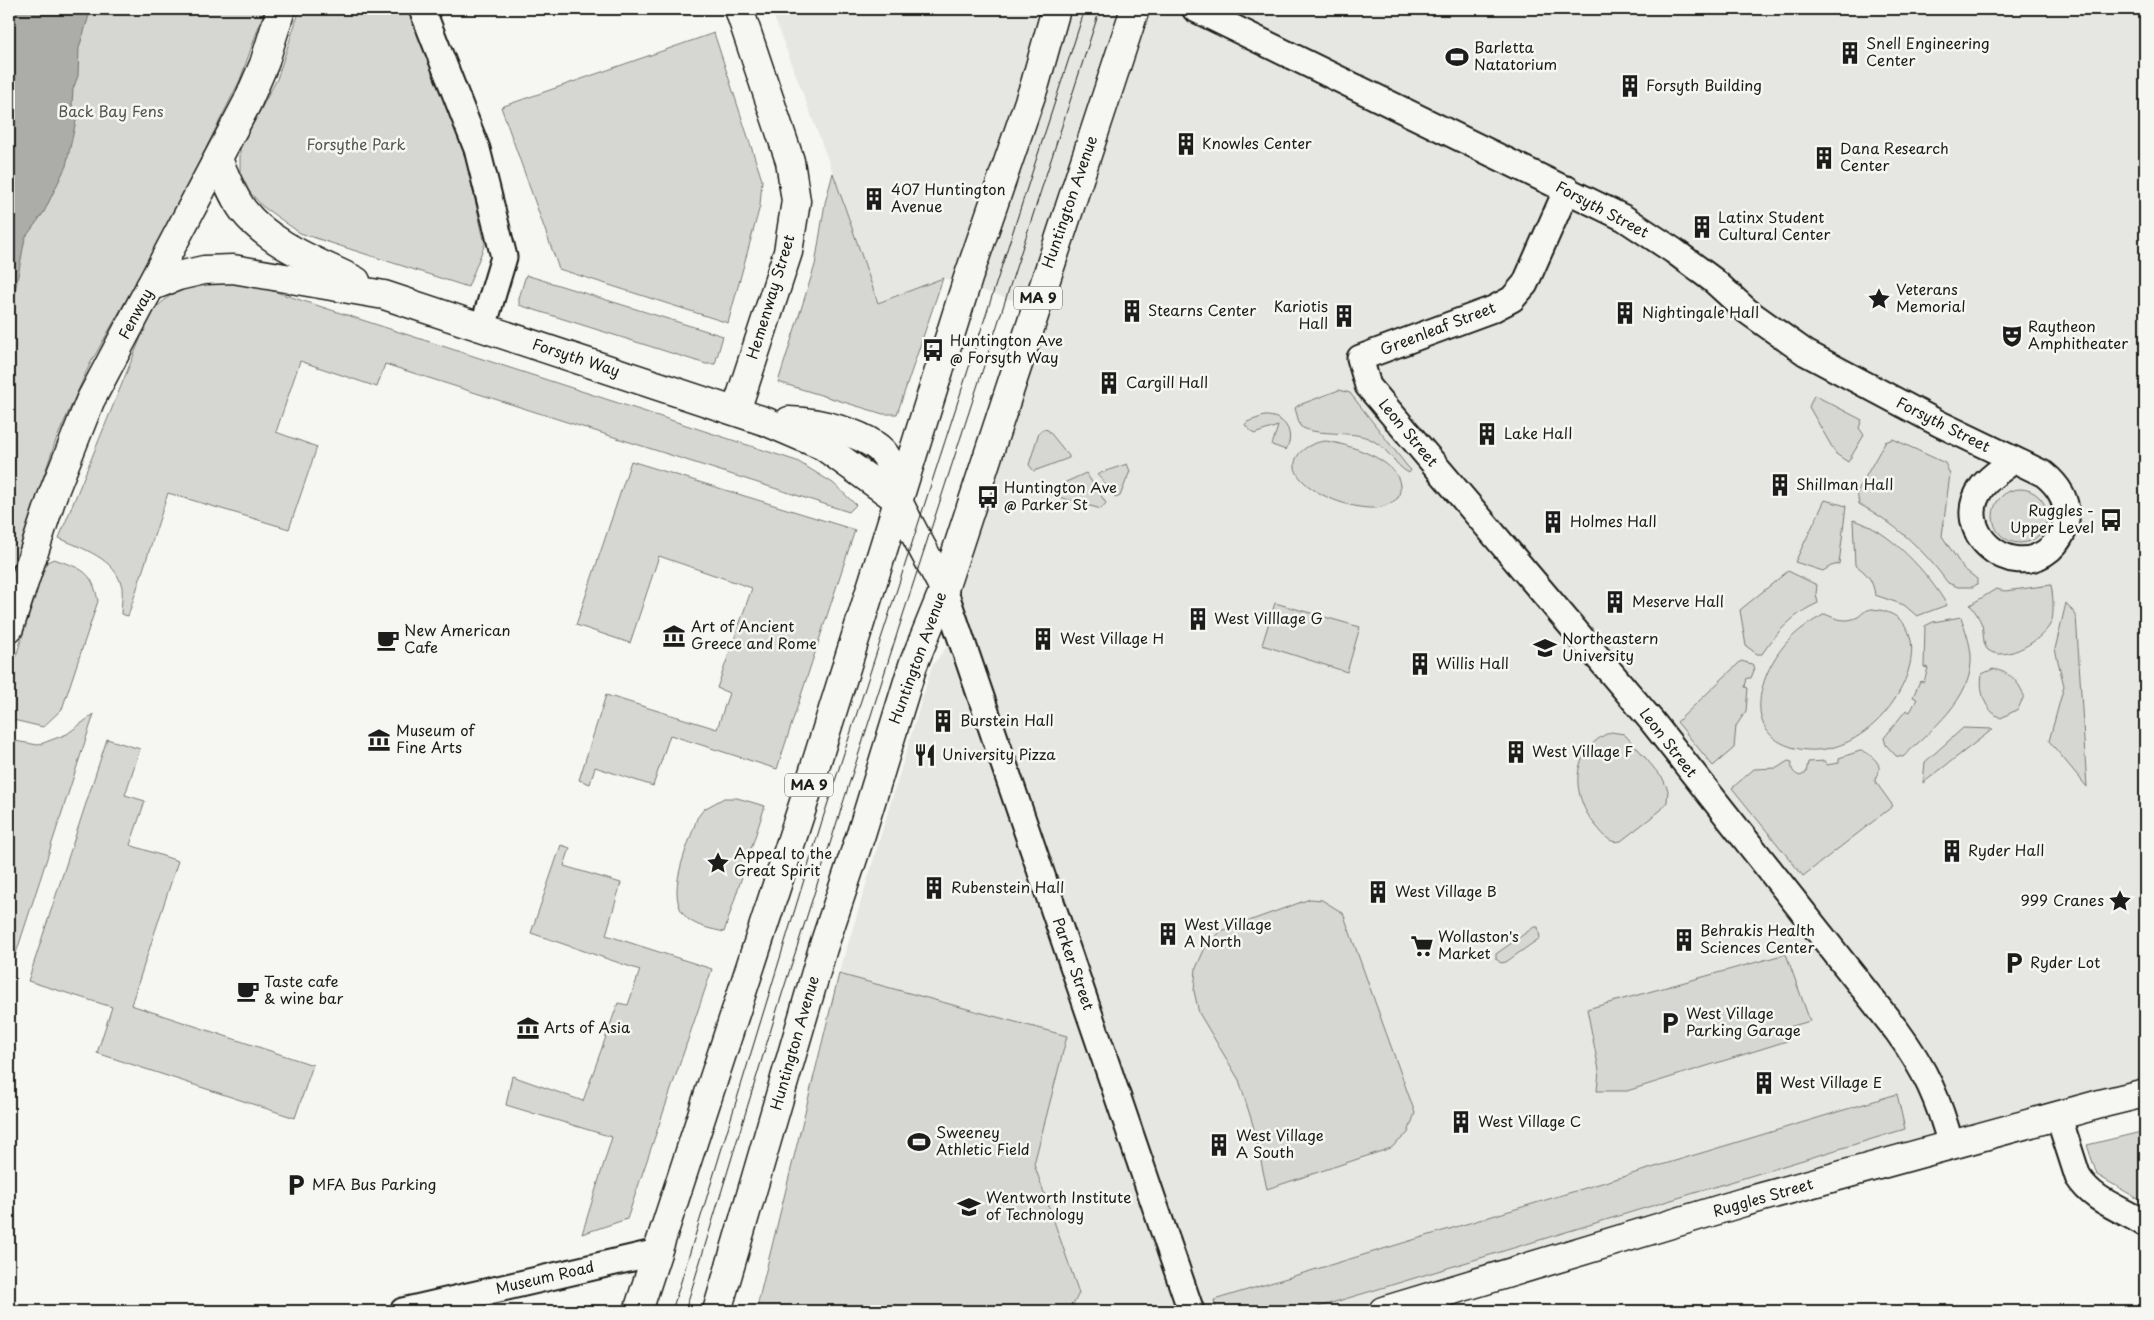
<svg xmlns="http://www.w3.org/2000/svg" width="2154" height="1320" font-family="'Playpen Sans',sans-serif">
<style>
.built{fill:#e6e6e2}
.green{fill:#d6d6d2;stroke:#797977}
.water{fill:#acaca9;stroke:#727271}
.lines{fill:none;stroke-linecap:round;stroke-linejoin:round}
.minor-casing{stroke:#1c1c1c;stroke-width:29}
.major-casing{stroke:#1c1c1c;stroke-width:31}
.minor{stroke:#f6f6f2;stroke-width:25}
.major{stroke:#f6f6f2;stroke-width:28}
.tram{stroke:#1c1c1c;stroke-width:1}
.labels{text-anchor:middle;stroke-width:5;stroke-linejoin:round;paint-order:stroke}
.shield{fill:#f6f6f2;stroke:#5d5d5c;stroke-width:1}
.shield-label{font-size:14px;font-weight:bold;fill:#1c1c1c}
.poi-label{font-size:15px;fill:#1c1c1c;stroke:#f6f6f2;text-anchor:start}
.park-label{font-size:15px;fill:#545453;stroke:#f6f6f2}
.street-label{font-size:15px;fill:#1c1c1c;stroke:#f6f6f2}
</style>
<rect width="100%" height="100%" fill="#f6f6f2"/>
<filter id="ink" filterUnits="userSpaceOnUse"><feTurbulence type="fractalNoise" baseFrequency=".02" numOctaves="2"/><feDisplacementMap in="SourceGraphic" scale="10" xChannelSelector="R" yChannelSelector="G"/><feConvolveMatrix kernelMatrix="1 2 1 2 8 2 1 2 1" color-interpolation-filters="sRGB"/></filter>
<g filter="url(#ink)">
<polygon class="built" points="771,9 2145,9 2145,1095 1383,1311 756,1311 839,974 932,666 959,631 944,589 1035,307 943,278 878,303 833,173"/>
<g class="green">
<polygon points="9,9 265,9 240,80 159,242 90,364 56,440 9,578"/>
<polygon points="300,9 407,9 458,125 485,244 468,287 300,233 262,206 249,191 240,173 240,148 277,79"/>
<polygon points="714,33 762,180 760,206 728,323 559,269 501,107"/>
<polygon points="833,173 878,303 943,278 897,414 883,414 778,382 815,265 825,203"/>
<polygon points="526,275 723,336 715,364 706,364 519,305 519,298"/>
<path d="M200,280L248,283L797,461L833,483L856,505L849,512L385,364L377,387L300,361L276,432L317,447L289,529L168,493L128,616L121,614C121,606 123,595 122,587C115,558 83,549 59,538L150,315C164,297 180,289 200,280Z"/>
<path d="M1339,390L1350,393L1407,466L1411,470L1409,473C1394,466 1387,444 1365,437C1347,431 1313,436 1300,426L1295,408L1299,405Z"/>
<polygon points="1814,395 1862,420 1859,428 1864,435 1848,462 1836,454 1809,407"/>
<path d="M1264,416C1284,415 1296,432 1286,450L1272,445L1278,426L1254,434L1245,425L1247,422Z"/>
<polygon points="1043,429 1048,430 1069,456 1069,458 1034,471 1029,465 1039,432"/>
<path d="M1893,439L1945,463L1950,474L1942,536L1963,568L1977,579V584L1973,587H1958L1948,583C1924,550 1895,523 1859,504L1857,492L1885,442Z"/>
<path d="M1326,441C1346,444 1399,459 1400,486C1401,489 1399,494 1398,498C1391,503 1384,508 1374,508C1352,509 1311,495 1298,475C1286,456 1310,442 1326,441Z"/>
<polygon points="631,461 855,530 777,769 670,735 653,786 595,767 590,784 579,780 606,695 717,729 729,693 717,688 752,588 659,556 630,643 576,625"/>
<polygon points="1127,464 1130,471 1120,496 1116,498 1097,474"/>
<polygon points="1086,473 1106,503 1101,509 1048,494 1048,490"/>
<circle cx="2020" cy="516" r="27"/>
<polygon points="1825,500 1846,506 1839,564 1831,566 1823,571 1795,562"/>
<path d="M1853,520C1889,529 1929,574 1947,605L1917,616L1904,605L1875,595C1873,580 1867,573 1855,565Z"/>
<path d="M54,559C82,569 92,570 98,601L62,709L43,727L9,719V678L45,565L49,561Z"/>
<path d="M1788,571L1817,585L1816,594L1818,603C1793,614 1777,632 1762,654H1757L1746,646L1740,610Z"/>
<path d="M2051,585C2053,594 2054,611 2052,620C2047,638 2005,664 1988,650C1982,645 1984,632 1982,625C1979,617 1975,611 1970,605L1996,589L2005,591Z"/>
<polygon points="1275,603 1360,627 1347,672 1262,645"/>
<polygon points="2066,603 2076,615 2087,787 2049,741 2064,686 2055,649"/>
<path d="M1872,609C1961,616 1885,770 1795,748C1739,734 1760,671 1788,641C1799,629 1811,622 1825,614C1836,619 1846,623 1858,617C1863,613 1865,610 1872,609Z"/>
<path d="M1961,617C1965,629 1970,642 1971,655C1974,698 1931,730 1903,757L1896,756L1886,745L1884,738L1906,710L1910,712L1917,699L1913,697L1920,681L1924,682L1928,668L1924,667L1925,626L1933,622Z"/>
<polygon points="1741,661 1752,664 1755,668 1751,678 1747,678 1745,687 1748,688 1746,711 1736,726 1734,748 1713,766 1677,722"/>
<path d="M1993,669C2009,672 2019,681 2024,696L2018,709L2001,718C1985,711 1979,692 1982,674Z"/>
<polygon points="94,714 9,975 9,740 38,745 67,734"/>
<polygon points="1963,728 1993,729 1923,783 1925,762"/>
<path d="M1611,732L1624,734L1639,750L1663,779L1668,790L1667,802L1661,810L1621,841C1609,844 1605,836 1597,827C1570,797 1569,749 1611,732Z"/>
<polygon points="107,739 140,749 125,795 145,801 130,845 178,861 131,1005 313,1065 295,1118 97,1053 112,1007 28,981"/>
<path d="M1860,751C1867,751 1881,762 1879,770C1878,775 1875,776 1875,781L1893,806L1803,876L1732,788L1754,769L1777,768L1788,761L1792,762C1791,770 1793,773 1800,776L1806,773L1808,762L1825,761L1826,765L1839,763V758Z"/>
<path d="M724,798H737L765,806L724,932C712,929 698,927 688,919C662,897 689,845 697,818L704,809Z"/>
<polygon points="561,845 570,848 564,866 621,883 606,935 712,969 627,1219 582,1234 612,1137 506,1105 512,1076 583,1101 618,1003 628,1005 640,970 531,933"/>
<polygon points="1310,899 1322,900 1343,913 1415,1113 1408,1133 1391,1148 1267,1189 1253,1125 1239,1080 1199,1013 1194,991 1196,968 1205,948 1221,931"/>
<polygon points="1534,927 1538,927 1540,938 1506,962 1501,963 1496,959 1496,954"/>
<polygon points="1786,954 1810,1021 1786,1028 1790,1040 1627,1091 1597,1091 1599,1070 1587,1009"/>
<polygon points="839,974 1067,1036 1034,1164 1079,1293 1070,1311 756,1311"/>
<polygon points="1897,1094 1905,1129 1385,1287 1305,1311 1217,1311 1214,1300"/>
<polygon points="2145,1131 2145,1203 2097,1175 2087,1145"/>
</g>
<polygon class="water" points="9,9 91,9 79,48 78,76 73,89 72,104 76,121 66,166 44,212 25,238 9,324"/>
<g class="lines">
<defs>
<g id="minor">
<polyline points="422,9 477,149 504,257 483,327"/>
<path d="M1195,9L1624,218L1674,251L1713,280L1747,311L1806,353L1940,424L2044,474C2059,486 2068,500 2066,520C2065,531 2058,542 2050,549C2010,583 1950,530 1982,487C1990,476 2003,469 2014,460"/>
<path d="M1567,189L1525,284L1512,299L1493,309L1360,358L1368,386L1651,720L1897,1031C1925,1069 1939,1100 1951,1146"/>
<polyline points="944,589 1191,1311"/>
<path d="M2058,1115L2078,1177C2094,1202 2121,1208 2145,1224"/>
<polyline points="403,1311 658,1252"/>
</g>
<g id="major">
<path d="M218,159C225,176 232,195 243,210C270,245 318,262 356,281"/>
<polyline points="150,287 178,276 204,270 233,269 384,295 767,422 823,446 898,500"/>
<polyline points="736,411 788,252 796,201 790,161 739,9"/>
<path d="M789,421C814,421 875,434 887,458C893,472 893,489 899,503C913,532 929,560 944,589"/>
<polyline points="9,628 53,494 90,401 247,103 264,64 281,9"/>
<polyline points="638,1311 804,802 968,278 1035,84 1056,9"/>
<polyline points="717,1311 823,948 862,831 913,665 944,589 1135,9"/>
<polyline points="1383,1311 1744,1202 2104,1103 2145,1093"/>
</g>
</defs>
<use href="#minor" class="minor-casing"/>
<use href="#major" class="major-casing"/>
<use href="#minor" class="minor"/>
<use href="#major" class="major"/>
<g class="tram">
<polyline points="672,1311 822,821 1085,9"/>
<polyline points="685,1311 776,1013 903,615 1100,9"/>
</g>
</g>
</g>
<defs>
<symbol id="building-bare" viewBox="-9 -9 18 18"><path d="M-4-6H4V6H1V3H-1V6H-4ZM-2.5-4.3h1.7v1.8h-1.7ZM.8-4.3h1.7v1.8H.8ZM-2.5-1h1.7V.8h-1.7ZM.8-1h1.7V.8H.8Z" fill="#1c1c1c" stroke="#f6f6f2" stroke-width="2.5" paint-order="stroke"/></symbol>
<symbol id="stadium-bare" viewBox="-9 -9 18 18"><path d="M0-5a6.5 5 0 1 0 0 10a6.5 5 0 1 0 0-10ZM-3.5-1.8h7v3.6h-7Z" fill="#1c1c1c" stroke="#f6f6f2" stroke-width="2.5" paint-order="stroke"/></symbol>
<symbol id="sight-bare" viewBox="-9 -9 18 18"><path d="M0-6L1.8-2.2L6-1.7L2.9 1.2L3.7 5.4L0 3.3L-3.7 5.4L-2.9 1.2L-6-1.7L-1.8-2.2Z" fill="#1c1c1c" stroke="#f6f6f2" stroke-width="2.5" paint-order="stroke"/></symbol>
<symbol id="theatre-bare" viewBox="-9 -9 18 18"><path d="M-5-5.5Q0-4 5-5.5V0Q5 5 0 6Q-5 5-5 0ZM-3.3-2.5H-1v1.5H-3.3ZM1-2.5H3.3v1.5H1ZM-2.8 1Q0 5.5 2.8 1Z" fill="#1c1c1c" stroke="#f6f6f2" stroke-width="2.5" paint-order="stroke"/></symbol>
<symbol id="bus-bare" viewBox="-9 -9 18 18"><path d="M-5-6H5V4H4V6H2V4H-2V6H-4V4H-5ZM-3.5-4V0h7V-4ZM-3.5 1.2v1.5H-2V1.2ZM2 1.2v1.5H3.5V1.2Z" fill="#1c1c1c" stroke="#f6f6f2" stroke-width="2.5" paint-order="stroke"/></symbol>
<symbol id="museum-bare" viewBox="-9 -9 18 18"><path d="M0-6L6-3V-2H-6V-3ZM-5-1h2V3h-2ZM-1-1h2V3h-2ZM3-1h2V3H3ZM-6 4H6V6H-6Z" fill="#1c1c1c" stroke="#f6f6f2" stroke-width="2.5" paint-order="stroke"/></symbol>
<symbol id="cafe-bare" viewBox="-9 -9 18 18"><path d="M-5.5-4.5H6V0H3Q3 3.5 0 3.5H-2.5Q-5.5 3.5-5.5 0ZM3-3.2v2h1.7v-2ZM-6 4.5H4V6H-6Z" fill="#1c1c1c" stroke="#f6f6f2" stroke-width="2.5" paint-order="stroke"/></symbol>
<symbol id="university-bare" viewBox="-9 -9 18 18"><path d="M0-5L7-2L0 1L-7-2ZM-4 1L0 2.5L4 1V4Q0 6-4 4Z" fill="#1c1c1c" stroke="#f6f6f2" stroke-width="2.5" paint-order="stroke"/></symbol>
<symbol id="restaurant-bare" viewBox="-9 -9 18 18"><path d="M-5-6h1v4h1v-4h1v4h1v-4h1v5L-1.5 .5V6h-2V.5L-5-1ZM5-6V6H3V1.5H1.5Q1.5-4 5-6Z" fill="#1c1c1c" stroke="#f6f6f2" stroke-width="2.5" paint-order="stroke"/></symbol>
<symbol id="supermarket-bare" viewBox="-9 -9 18 18"><path d="M-6-5.5h2.5l.6 2H6L4.5 2H-2.5L-4.4-4H-6ZM-1.5 3.2a1.3 1.3 0 1 0 .1 0ZM3 3.2a1.3 1.3 0 1 0 .1 0Z" fill="#1c1c1c" stroke="#f6f6f2" stroke-width="2.5" paint-order="stroke"/></symbol>
<symbol id="parking-bare" viewBox="-9 -9 18 18"><path d="M-3.5-5.5H1a3.5 3.5 0 0 1 0 7H-1V5.5H-3.5ZM-1-3.4V-.6H.8a1.4 1.4 0 0 0 0-2.8Z" fill="#1c1c1c" stroke="#f6f6f2" stroke-width="2.5" paint-order="stroke"/></symbol>
</defs>
<g fill-rule="evenodd">
<use href="#building-bare" x="1834" y="37" width="32" height="32"/>
<use href="#stadium-bare" x="1441" y="41" width="32" height="32"/>
<use href="#building-bare" x="1614" y="70" width="32" height="32"/>
<use href="#building-bare" x="1170" y="128" width="32" height="32"/>
<use href="#building-bare" x="1808" y="142" width="32" height="32"/>
<use href="#building-bare" x="858" y="183" width="32" height="32"/>
<use href="#building-bare" x="1686" y="211" width="32" height="32"/>
<use href="#sight-bare" x="1863" y="283" width="32" height="32"/>
<use href="#building-bare" x="1116" y="295" width="32" height="32"/>
<use href="#building-bare" x="1609" y="297" width="32" height="32"/>
<use href="#building-bare" x="1328" y="300" width="32" height="32"/>
<use href="#theatre-bare" x="1996" y="320" width="32" height="32"/>
<use href="#bus-bare" x="917" y="334" width="32" height="32"/>
<use href="#building-bare" x="1093" y="367" width="32" height="32"/>
<use href="#building-bare" x="1471" y="418" width="32" height="32"/>
<use href="#building-bare" x="1764" y="469" width="32" height="32"/>
<use href="#bus-bare" x="972" y="481" width="32" height="32"/>
<use href="#bus-bare" x="2095" y="504" width="32" height="32"/>
<use href="#building-bare" x="1537" y="506" width="32" height="32"/>
<use href="#building-bare" x="1599" y="586" width="32" height="32"/>
<use href="#building-bare" x="1182" y="603" width="32" height="32"/>
<use href="#museum-bare" x="658" y="620" width="32" height="32"/>
<use href="#building-bare" x="1027" y="623" width="32" height="32"/>
<use href="#cafe-bare" x="372" y="624" width="32" height="32"/>
<use href="#university-bare" x="1529" y="632" width="32" height="32"/>
<use href="#building-bare" x="1404" y="648" width="32" height="32"/>
<use href="#building-bare" x="927" y="705" width="32" height="32"/>
<use href="#museum-bare" x="363" y="724" width="32" height="32"/>
<use href="#building-bare" x="1500" y="736" width="32" height="32"/>
<use href="#restaurant-bare" x="909" y="739" width="32" height="32"/>
<use href="#building-bare" x="1936" y="835" width="32" height="32"/>
<use href="#sight-bare" x="702" y="847" width="32" height="32"/>
<use href="#building-bare" x="918" y="872" width="32" height="32"/>
<use href="#building-bare" x="1362" y="876" width="32" height="32"/>
<use href="#sight-bare" x="2104" y="885" width="32" height="32"/>
<use href="#building-bare" x="1152" y="918" width="32" height="32"/>
<use href="#building-bare" x="1668" y="924" width="32" height="32"/>
<use href="#supermarket-bare" x="1406" y="930" width="32" height="32"/>
<use href="#parking-bare" x="1998" y="947" width="32" height="32"/>
<use href="#cafe-bare" x="232" y="975" width="32" height="32"/>
<use href="#parking-bare" x="1654" y="1007" width="32" height="32"/>
<use href="#museum-bare" x="512" y="1012" width="32" height="32"/>
<use href="#building-bare" x="1748" y="1067" width="32" height="32"/>
<use href="#building-bare" x="1445" y="1106" width="32" height="32"/>
<use href="#stadium-bare" x="903" y="1126" width="32" height="32"/>
<use href="#building-bare" x="1203" y="1129" width="32" height="32"/>
<use href="#parking-bare" x="280" y="1169" width="32" height="32"/>
<use href="#university-bare" x="953" y="1191" width="32" height="32"/>
</g>
<g class="labels">
<g class="shield">
<rect x="1014" y="286.5" width="48" height="23" rx="4"/>
<rect x="785" y="773.5" width="48" height="23" rx="4"/>
</g>
<g class="shield-label">
<text x="1038" y="303">MA 9</text>
<text x="809" y="790">MA 9</text>
</g>
<g class="poi-label">
<text x="1866" y="49">Snell Engineering<tspan x="1866" dy="17">Center</tspan></text>
<text x="1474" y="53">Barletta<tspan x="1474" dy="17">Natatorium</tspan></text>
<text x="1646" y="91">Forsyth Building</text>
<text x="1202" y="149">Knowles Center</text>
<text x="1840" y="154">Dana Research<tspan x="1840" dy="17">Center</tspan></text>
<text x="891" y="195">407 Huntington<tspan x="891" dy="17">Avenue</tspan></text>
<text x="1718" y="223">Latinx Student<tspan x="1718" dy="17">Cultural Center</tspan></text>
<text x="1896" y="295">Veterans<tspan x="1896" dy="17">Memorial</tspan></text>
<text x="1328" y="312" text-anchor="end">Kariotis<tspan x="1328" dy="17">Hall</tspan></text>
<text x="1148" y="316">Stearns Center</text>
<text x="1642" y="318">Nightingale Hall</text>
<text x="2028" y="332">Raytheon<tspan x="2028" dy="17">Amphitheater</tspan></text>
<text x="950" y="346">Huntington Ave<tspan x="950" dy="17">@ Forsyth Way</tspan></text>
<text x="1126" y="388">Cargill Hall</text>
<text x="1504" y="439">Lake Hall</text>
<text x="1796" y="490">Shillman Hall</text>
<text x="1004" y="493">Huntington Ave<tspan x="1004" dy="17">@ Parker St</tspan></text>
<text x="2094" y="516" text-anchor="end">Ruggles -<tspan x="2094" dy="17">Upper Level</tspan></text>
<text x="1570" y="527">Holmes Hall</text>
<text x="1632" y="607">Meserve Hall</text>
<text x="1214" y="624">West Villlage G</text>
<text x="691" y="632">Art of Ancient<tspan x="691" dy="17">Greece and Rome</tspan></text>
<text x="404" y="636">New American<tspan x="404" dy="17">Cafe</tspan></text>
<text x="1060" y="644">West Village H</text>
<text x="1562" y="644">Northeastern<tspan x="1562" dy="17">University</tspan></text>
<text x="1436" y="669">Willis Hall</text>
<text x="960" y="726">Burstein Hall</text>
<text x="396" y="736">Museum of<tspan x="396" dy="17">Fine Arts</tspan></text>
<text x="1532" y="757">West Village F</text>
<text x="942" y="760">University Pizza</text>
<text x="1968" y="856">Ryder Hall</text>
<text x="734" y="859">Appeal to the<tspan x="734" dy="17">Great Spirit</tspan></text>
<text x="951" y="893">Rubenstein Hall</text>
<text x="1395" y="897">West Village B</text>
<text x="2104" y="906" text-anchor="end">999 Cranes</text>
<text x="1184" y="930">West Village<tspan x="1184" dy="17">A North</tspan></text>
<text x="1700" y="936">Behrakis Health<tspan x="1700" dy="17">Sciences Center</tspan></text>
<text x="1438" y="942">Wollaston's<tspan x="1438" dy="17">Market</tspan></text>
<text x="2030" y="968">Ryder Lot</text>
<text x="264" y="987">Taste cafe<tspan x="264" dy="17">&amp; wine bar</tspan></text>
<text x="1686" y="1019">West Village<tspan x="1686" dy="17">Parking Garage</tspan></text>
<text x="544" y="1033">Arts of Asia</text>
<text x="1780" y="1088">West Village E</text>
<text x="1478" y="1127">West Village C</text>
<text x="936" y="1138">Sweeney<tspan x="936" dy="17">Athletic Field</tspan></text>
<text x="1236" y="1141">West Village<tspan x="1236" dy="17">A South</tspan></text>
<text x="312" y="1190">MFA Bus Parking</text>
<text x="986" y="1203">Wentworth Institute<tspan x="986" dy="17">of Technology</tspan></text>
</g>
<g class="park-label">
<text x="111" y="117">Back Bay Fens</text>
<text x="356" y="150">Forsythe Park</text>
</g>
<g class="street-label">
<text transform="translate(1070 202) rotate(-71)" y="5">Huntington Avenue</text>
<text transform="translate(1602 210) rotate(28)" y="5">Forsyth Street</text>
<text transform="translate(771 297) rotate(-73)" y="5">Hemenway Street</text>
<text transform="translate(136 314) rotate(-62)" y="5">Fenway</text>
<text transform="translate(1438 329) rotate(-21)" y="5">Greenleaf Street</text>
<text transform="translate(576 358) rotate(18)" y="5">Forsyth Way</text>
<text transform="translate(1943 425) rotate(27)" y="5">Forsyth Street</text>
<text transform="translate(1408 433) rotate(50)" y="5">Leon Street</text>
<text transform="translate(918 658) rotate(-70)" y="5">Huntington Avenue</text>
<text transform="translate(1668 743) rotate(52)" y="5">Leon Street</text>
<text transform="translate(1073 964) rotate(71)" y="5">Parker Street</text>
<text transform="translate(795 1043) rotate(-74)" y="5">Huntington Avenue</text>
<text transform="translate(1763 1198) rotate(-16)" y="5">Ruggles Street</text>
<text transform="translate(545 1278) rotate(-13)" y="5">Museum Road</text>
</g>
</g>
<rect width="2154" height="1320" fill="none" stroke="#f6f6f2" stroke-width="30"/>
<rect x="15" y="15" width="2124" height="1290" fill="none" stroke="#1c1c1c" stroke-width="2" filter="url(#ink)"/>
</svg>
